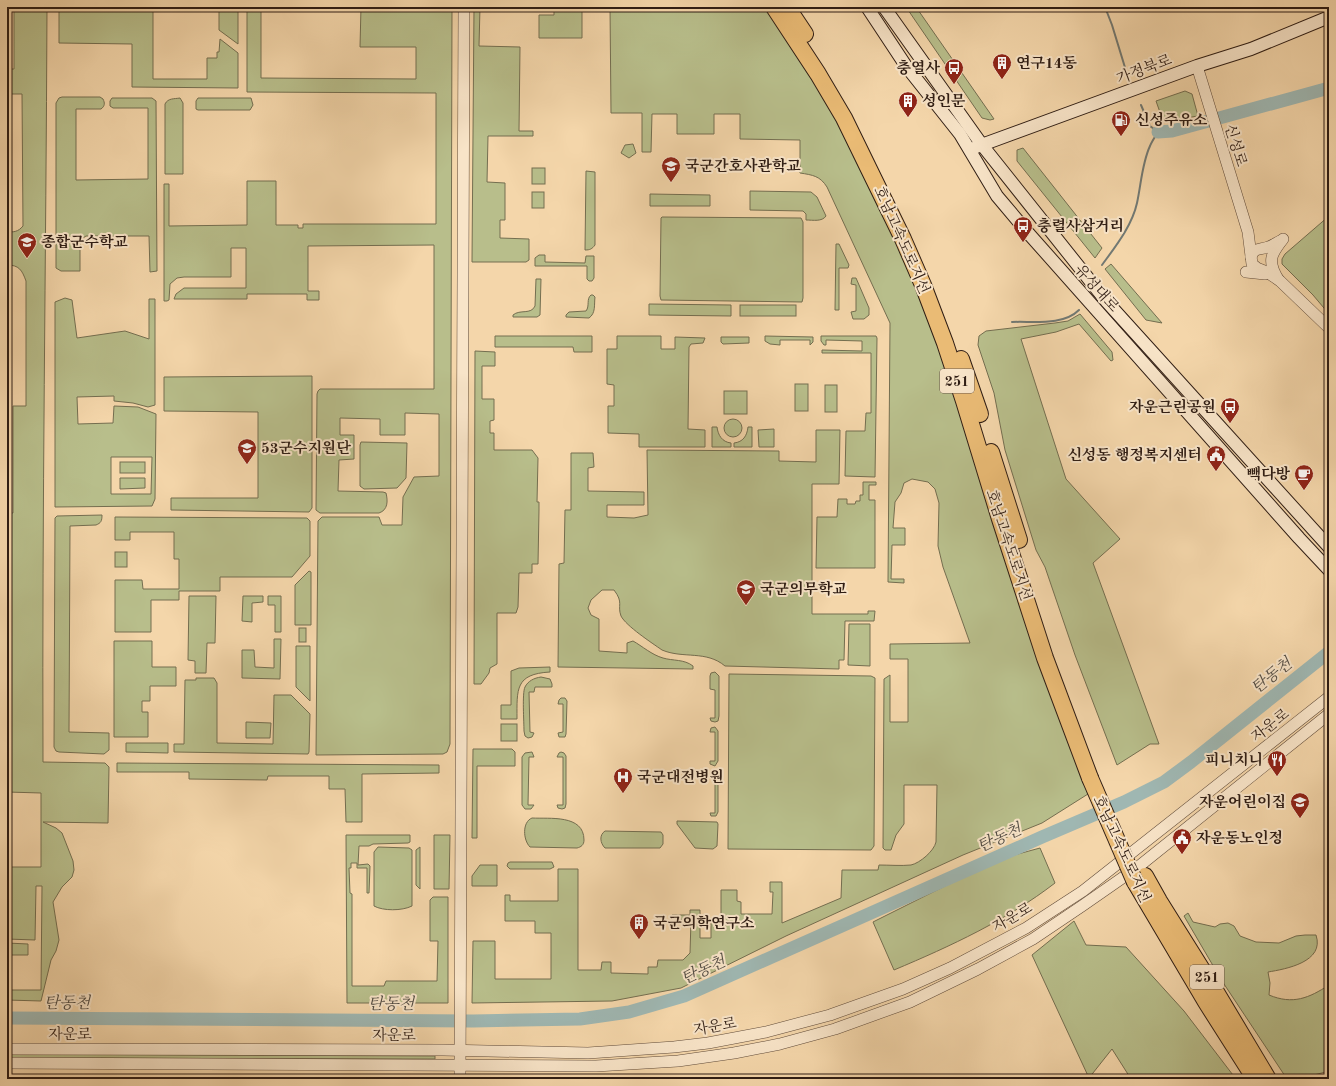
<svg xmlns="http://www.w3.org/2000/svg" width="1336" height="1086" font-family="'Old Standard TT','Noto Serif KR',serif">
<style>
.green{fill:#b8be8b;stroke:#746e50;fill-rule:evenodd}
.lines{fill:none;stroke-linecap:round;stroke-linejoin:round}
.stream{stroke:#727973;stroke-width:2}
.river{stroke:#9fb7b2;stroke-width:13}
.tertiary-casing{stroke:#604b3a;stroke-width:12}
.secondary-casing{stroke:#2f1d14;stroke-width:14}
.motorway-casing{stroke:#2f1d14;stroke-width:18}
.tertiary{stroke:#f8e4c8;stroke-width:11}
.secondary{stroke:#f8e4c8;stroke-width:12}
.motorway{stroke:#eabb75;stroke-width:16}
.motorway-bridge-casing{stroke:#2f1d14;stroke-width:18;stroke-linecap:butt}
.motorway-bridge{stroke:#eabb75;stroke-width:16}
.labels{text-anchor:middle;stroke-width:4;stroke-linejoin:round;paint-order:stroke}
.shield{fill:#f8e4c8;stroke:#6b594a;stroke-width:1}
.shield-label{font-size:14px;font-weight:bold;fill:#2f1d14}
.poi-label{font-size:15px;font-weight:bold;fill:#2f1d14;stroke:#f8e4c8;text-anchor:start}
.street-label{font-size:15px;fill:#2f1d14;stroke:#f8e4c8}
.water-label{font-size:16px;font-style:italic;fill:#514b43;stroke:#f8e4c8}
</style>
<rect width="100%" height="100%" fill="#f4d6aa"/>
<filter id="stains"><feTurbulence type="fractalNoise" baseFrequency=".005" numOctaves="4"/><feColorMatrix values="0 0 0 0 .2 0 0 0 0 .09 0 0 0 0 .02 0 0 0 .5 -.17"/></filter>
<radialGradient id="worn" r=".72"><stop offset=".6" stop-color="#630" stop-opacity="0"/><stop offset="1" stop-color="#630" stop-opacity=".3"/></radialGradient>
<g class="green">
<path d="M14,7H47C46,259 42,510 43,762L105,763L109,767L108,823L43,822L56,828L62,833L73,861L74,870L72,877L62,887L53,902L59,940L56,951L51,960L41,1001L7,1000V990H41L42,886H36L35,940L7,939V867H41V793L7,792V513H13V406H26V281C22,270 19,265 7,265V232C14,232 18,232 23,226L22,94H7V69H14Z"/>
<polygon points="59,7 153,7 153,79 207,79 207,58 217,58 217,52 219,52 220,39 238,53 238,88 132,87 132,44 59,43"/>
<polygon points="219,7 238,7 238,44 219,30"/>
<path d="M247,7H261V78L416,79V47H360L361,7H452L450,744L447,752L443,754L316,755L318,521L322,517H379L382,525H402L403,497L414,477L439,476V414L405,413V435H380V419L340,418V435H354V459L339,460L338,491L383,492L386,493C388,501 388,510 379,513H320L316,510L317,394L318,391L320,389H434V245L308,246V291H319V300H307V294H247V299H174L176,294L184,288H246V248H231V277H184L177,278L170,284L169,300L167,301H164V184H169V226L247,225V181H276V225H298V228H303V224H436V93L247,92Z"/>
<polygon points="474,7 480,7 479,46 520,47 519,131 533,131 533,136 488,136 487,182 505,183 505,220 500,220 500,238 529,239 529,260 526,262 472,262"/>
<polygon points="554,7 582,7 582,38 539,38 539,15 554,15"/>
<path d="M610,7H766L783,30L838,122L888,221L923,303L954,390L1040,661L1088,794L1042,823L963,855L786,936L681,988L612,1001L472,1003L473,941H495V979H551V933H535V921H505V895H510V901H558V869H578V970H601L602,962H611V973L648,974V967H657L658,960H683L690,953L691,920H672V915H690V910H700V938H711V918L721,917V890H737V901L741,902V914H772L773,892H770V882H782V923L841,898L842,870H878L879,865C889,865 901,866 911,865C920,863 934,851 936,842L937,785H904V824L896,835L891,850H885L883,848L884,679L890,675V722H908V659H890V644L970,643L943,567L938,546L939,503L935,489L928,482L912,479L904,483L901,493L895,502L893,528H905V545H892L891,579H904V583L888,582L890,323L827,187C820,176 813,175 800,173V140L740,139V114H714V134H677V114H652L651,152H642V113H611Z"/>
<polygon points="906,7 916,7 994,119 990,120 982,118"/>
<polygon points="1185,91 1192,94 1198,116 1167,121 1162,118 1156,101"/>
<path d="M62,97H100L103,99C105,103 105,106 101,109H76V180L148,179V108H113L110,106V101L112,98H152L156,101L157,271L150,272L149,236H86L80,240V271H61L56,268V103L59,98Z"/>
<path d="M180,98L183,103V174H165V104C168,98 174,99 180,98Z"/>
<polygon points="198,98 251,98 253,105 250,110 198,110 196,109 196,101"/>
<polygon points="633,144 636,153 629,158 621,153 625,145"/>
<polygon points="1023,148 1102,248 1095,258 1017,161 1017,150"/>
<rect x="532" y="168" width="13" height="16"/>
<path d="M586,171L595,172V245C592,249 590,250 585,250Z"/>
<path d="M750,191L811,192L817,197L826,216C822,222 813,220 806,220V214L803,211L750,210Z"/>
<rect x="532" y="192" width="12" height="16"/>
<polygon points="650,194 710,195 710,206 650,206"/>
<polygon points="1329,216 1329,314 1313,295 1282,264 1282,259 1285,254"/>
<polygon points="662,217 801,218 803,222 803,298 802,302 661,300 660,296 661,218"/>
<polygon points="836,244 839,244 849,265 848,268 839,268 839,310 835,310"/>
<polygon points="539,255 545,255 545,262 585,263 586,256 594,256 594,278 592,281 589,281 587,279 587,266 535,266 535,258"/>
<polygon points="1111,264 1162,323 1146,320 1105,269"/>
<polygon points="852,278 856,278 869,308 869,315 864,319 853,319 851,312 856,311 856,285 851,284"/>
<path d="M536,279H541L540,315L537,317H513V315C520,309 531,315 535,306Z"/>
<path d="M591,295H593L595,297C594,305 596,313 589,318L566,317V315L569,312L586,311C590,306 586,299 591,295Z"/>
<path d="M65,298L72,300L77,338L125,331L149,339V299H155V405L148,407L133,403L114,401V396L77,397L78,424L113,423L114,406L138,407L156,414L155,499L152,506L55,507V302ZM111,457H152L151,494H111Z"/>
<polygon points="649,304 731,305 731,316 649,315"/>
<rect x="740" y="305" width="56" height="11"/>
<polygon points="1080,314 1112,352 1113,360 1111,361 1079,324 1056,332 1021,339 1066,479 1120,539 1093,563 1159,744 1150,744 1117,765 1075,655 1045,567 1036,550 1005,450 994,393 978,345 979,336 986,331 1055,323 1068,321"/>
<polygon points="495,336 592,336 592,352 574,352 573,347 495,347"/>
<polygon points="617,336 661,336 661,349 675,349 675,337 705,338 703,343 691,344 689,347 688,429 705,430 705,447 639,447 639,434 608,433 608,406 614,406 614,385 607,384 607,349 617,349"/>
<polygon points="765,336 813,337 813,342 810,345 810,340 780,340 780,345 770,344 765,341"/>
<polygon points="821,336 876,336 877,338 875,477 845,476 846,431 865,431 866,413 871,413 871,353 822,353 822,350 862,351 862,341 826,340 826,345 824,345 821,341"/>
<polygon points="721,337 749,337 749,343 723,344 721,342"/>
<polygon points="475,351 495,352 495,366 482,366 482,399 494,399 494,420 490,421 490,433 494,433 494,450 532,450 538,458 537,502 539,502 539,510 538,564 532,564 532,573 519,573 518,607 516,613 497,613 497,664 490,668 489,673 481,684 474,684"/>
<polygon points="312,376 312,508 309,512 171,510 171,498 258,498 258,412 164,411 164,377"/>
<rect x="795" y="384" width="13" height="27"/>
<rect x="825" y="385" width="12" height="27"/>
<rect x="724" y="391" width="23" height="23"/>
<circle cx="733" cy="428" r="9"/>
<path d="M712,427H717C718,435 722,442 731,443V447H712Z"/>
<path d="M748,427H752V447H734V443C743,442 747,436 748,427Z"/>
<polygon points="774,429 774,447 759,447 758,430"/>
<path d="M816,430H840L839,484H812V614H868V611H875L874,621H845L844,660H839V669L725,666C706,650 683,659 662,650C652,643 626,626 621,616C617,605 624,603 614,590H602L591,600L588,608L591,615L599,619V651L627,653V643L633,641C642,646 652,655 663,658C673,661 684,659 693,666V669L558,667L559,564L564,563L565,510H571V453H593L594,467L588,468V491L644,492V505H607V517L634,518L648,515L647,450L779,451V461L816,462Z"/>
<polygon points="361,442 407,443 406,478 397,488 364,489 360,486 360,445"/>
<rect x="120" y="462" width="25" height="11"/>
<polygon points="120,478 145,478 145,488 120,489"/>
<polygon points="863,482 876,482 876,485 869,485 869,500 875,500 875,568 816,568 817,517 837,517 838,499 847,499 847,504 855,504 856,501 860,501 860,495 863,495"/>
<path d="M102,515C102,521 101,523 96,525L70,526L69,732L109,733V750L104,754L59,752L56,751L54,747L55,518L57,516Z"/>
<polygon points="115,517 307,518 310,521 310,556 292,577 220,577 220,591 179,591 179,600 151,600 151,632 115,632 115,580 142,580 143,589 179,589 179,559 174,559 174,532 130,532 130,540 115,540"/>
<rect x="115" y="552" width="12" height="15"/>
<polygon points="309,571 311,572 311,625 295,625 295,585"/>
<polygon points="189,596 216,596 215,643 207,643 206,673 195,673 195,661 188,660"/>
<polygon points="243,596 263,596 263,602 252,603 252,622 242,621"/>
<polygon points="268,596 281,596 281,632 275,632 275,605 268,605"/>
<polygon points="849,624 870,624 870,666 848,665"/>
<rect x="299" y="628" width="7" height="14"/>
<polygon points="274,639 281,639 280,679 242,678 242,650 254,650 255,667 274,668"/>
<polygon points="114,641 152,641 152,667 176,667 176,686 150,686 150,701 142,701 142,712 148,712 148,737 114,737"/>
<polygon points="296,646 310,646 310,701 296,687"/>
<path d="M550,667V672C515,674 517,689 517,719H501V705H511V671L519,668Z"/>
<polygon points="715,672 719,676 719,716 718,721 715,722 711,721 710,718 715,718 715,690 710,689 710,676 711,673"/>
<polygon points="729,674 871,676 875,678 874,846 871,850 728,849"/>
<path d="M541,677L550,679L552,684V687H535L534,692H529L530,732L534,733L532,737L528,738L525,736L524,731C524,722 522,693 525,687C528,681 534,678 541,677Z"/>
<polygon points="196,678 214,678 217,683 217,743 273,744 274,695 291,695 310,714 309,752 308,754 174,752 174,744 184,744 185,680 196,680"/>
<polygon points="561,698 565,698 567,701 566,734 565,737 559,737 558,733 563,732 563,704 558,704 559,700"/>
<polygon points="246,722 271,723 270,738 246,738"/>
<rect x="501" y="724" width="16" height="17"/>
<polygon points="715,727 718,731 718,761 715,766 710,764 710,761 715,761 715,732 710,732 711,728"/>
<polygon points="126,743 168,743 168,753 126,752"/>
<polygon points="473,749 512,749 515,752 515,766 477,766 477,838 472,838"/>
<polygon points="532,752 534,757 529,757 528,805 534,805 531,809 525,809 522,805 522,757 525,753"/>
<polygon points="561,752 564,753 566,756 566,804 565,808 562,809 558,808 557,805 563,805 563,757 557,757 559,753"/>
<polygon points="117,763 439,765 439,773 362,774 362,822 346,822 345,789 329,789 329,776 268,776 267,780 189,779 189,772 117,772"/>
<polygon points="713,771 717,772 718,775 718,812 716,816 711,816 710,813 715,813 715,775 710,774"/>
<path d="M532,818C549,819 584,814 584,840C584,845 581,847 577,848L530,847C523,840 522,822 532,818Z"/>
<polygon points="677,821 717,822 718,824 717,846 713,849 695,848 677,824"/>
<path d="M605,831L661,832L663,835V844L660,848H605C600,843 599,835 605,831Z"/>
<polygon points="346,835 410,835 410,842 408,843 373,844 369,846 359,846 358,865 368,864 370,866 369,893 367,893 367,868 357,868 357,863 351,863 351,868 349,868 350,893 352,894 352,986 384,986 386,981 437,981 438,941 430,941 430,900 433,897 448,897 448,1003 347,1003"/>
<polygon points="434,835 450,835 449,889 434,889"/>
<path d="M378,847L409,848L412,850V906C402,911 383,911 374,906V852Z"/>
<polygon points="420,847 420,889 416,885 416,850"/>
<path d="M1040,848L1055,883C1007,920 951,946 894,970L873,922L955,881L1007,857Z"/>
<polygon points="510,862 552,862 554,867 550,869 510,869 507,866 508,863"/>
<polygon points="480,865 497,865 497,886 472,886 472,876"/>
<path d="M1188,913L1193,922L1215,927L1220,924L1228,923L1234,926L1240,936L1256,942L1279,943L1296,936L1305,935H1316C1325,962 1286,969 1268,972L1270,983L1269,995C1293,1005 1309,998 1329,985V1071L1299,1079H1287L1222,981L1184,916Z"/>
<polygon points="1074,921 1086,945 1126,947 1184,1011 1236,1079 1131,1079 1112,1049 1089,1078 1032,955"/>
<polygon points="7,943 28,944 28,955 7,955"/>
<polygon points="7,1054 435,1056 435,1059 7,1058"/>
<polygon points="99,1078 356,1079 7,1079"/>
</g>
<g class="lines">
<g class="stream">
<polyline points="1105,7 1112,25 1127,74"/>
<path d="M1102,265C1115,247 1132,226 1137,203C1141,185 1142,163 1150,146C1152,141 1155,137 1158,132L1150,126L1141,105"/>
<path d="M1012,322C1033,321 1063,326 1079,310"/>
</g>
<g class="river">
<polyline points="1158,132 1172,131 1329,88"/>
<polyline points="7,1018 473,1021 580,1019 629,1012 684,996 1042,837 1124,802 1164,782 1191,762 1329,652"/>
</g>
<defs>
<g id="tertiary">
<polyline points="1197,66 1248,232 1252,264 1257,268 1267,272 1280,281 1329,328"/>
<path d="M1251,257C1254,247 1260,250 1268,247C1272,246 1276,243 1280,241"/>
<polyline points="1246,272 1265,274"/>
<path d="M1278,279C1267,261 1271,254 1283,239"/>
<polyline points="7,1049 443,1050 588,1053 674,1047 708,1043 766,1032 830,1015 903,989 950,968 1026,928 1083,891 1329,697"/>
<polyline points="7,1063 596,1066 678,1061 734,1053 780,1044 835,1029 910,1002 978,969 1033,939 1082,906 1138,867 1329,714"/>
<polyline points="460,1079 464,7"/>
</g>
<g id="secondary">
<polyline points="867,7 906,66 960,134 997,196 1029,234 1299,538 1329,570"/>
<polyline points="884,7 982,145 1107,302 1329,547"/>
<polyline points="976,147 1197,66 1251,49 1329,17"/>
</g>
<g id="motorway">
<polyline points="774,7 818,74 844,118 903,239 923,285 945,343 964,401 1000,519 1045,658 1090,778"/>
<polyline points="787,7 805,34"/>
<polyline points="961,359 980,414"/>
<polyline points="991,452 1019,540"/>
<polyline points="1145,876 1159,901 1216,992 1268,1079"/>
<polyline points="1135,882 1206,1002 1255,1079"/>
</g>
</defs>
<use href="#tertiary" class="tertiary-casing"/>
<use href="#secondary" class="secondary-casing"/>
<use href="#motorway" class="motorway-casing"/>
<use href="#tertiary" class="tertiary"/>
<use href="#secondary" class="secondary"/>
<use href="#motorway" class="motorway"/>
<defs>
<polyline id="motorway-bridge" points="1090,778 1135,882"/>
</defs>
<use href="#motorway-bridge" class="motorway-bridge-casing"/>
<use href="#motorway-bridge" class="motorway-bridge"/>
</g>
<defs>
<symbol id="building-pin" viewBox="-11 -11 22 30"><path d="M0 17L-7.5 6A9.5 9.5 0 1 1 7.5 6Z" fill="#8f2418" stroke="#f8e4c8"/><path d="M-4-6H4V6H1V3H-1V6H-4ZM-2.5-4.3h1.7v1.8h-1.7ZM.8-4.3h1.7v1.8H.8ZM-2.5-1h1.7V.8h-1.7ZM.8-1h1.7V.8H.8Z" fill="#fff"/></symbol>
<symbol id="bus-pin" viewBox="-11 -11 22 30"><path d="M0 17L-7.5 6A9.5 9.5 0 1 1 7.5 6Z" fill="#8f2418" stroke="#f8e4c8"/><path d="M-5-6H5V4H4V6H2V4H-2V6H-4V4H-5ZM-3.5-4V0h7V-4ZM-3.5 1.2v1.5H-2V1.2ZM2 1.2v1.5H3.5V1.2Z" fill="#fff"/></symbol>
<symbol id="fuel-pin" viewBox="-11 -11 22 30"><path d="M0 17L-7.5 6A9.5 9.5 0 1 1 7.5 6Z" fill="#8f2418" stroke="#f8e4c8"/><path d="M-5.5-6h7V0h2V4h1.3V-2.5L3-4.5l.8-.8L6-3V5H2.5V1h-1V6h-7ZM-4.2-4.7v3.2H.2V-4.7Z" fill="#fff"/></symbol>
<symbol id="university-pin" viewBox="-11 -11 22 30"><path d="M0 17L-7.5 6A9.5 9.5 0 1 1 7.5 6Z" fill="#8f2418" stroke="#f8e4c8"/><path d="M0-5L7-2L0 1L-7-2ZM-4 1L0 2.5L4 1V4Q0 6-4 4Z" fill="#fff"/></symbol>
<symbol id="civic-pin" viewBox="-11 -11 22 30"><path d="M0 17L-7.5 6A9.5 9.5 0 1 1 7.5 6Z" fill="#8f2418" stroke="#f8e4c8"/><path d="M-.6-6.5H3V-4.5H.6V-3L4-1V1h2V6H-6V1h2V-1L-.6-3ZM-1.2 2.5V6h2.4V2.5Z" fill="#fff"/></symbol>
<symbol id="cafe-pin" viewBox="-11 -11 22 30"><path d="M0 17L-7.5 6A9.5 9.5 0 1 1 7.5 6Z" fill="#8f2418" stroke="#f8e4c8"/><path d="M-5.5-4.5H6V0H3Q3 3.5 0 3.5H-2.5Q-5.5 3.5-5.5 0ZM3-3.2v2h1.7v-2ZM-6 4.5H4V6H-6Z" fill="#fff"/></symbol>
<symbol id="restaurant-pin" viewBox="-11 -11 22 30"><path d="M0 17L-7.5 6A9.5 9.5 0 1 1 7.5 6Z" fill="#8f2418" stroke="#f8e4c8"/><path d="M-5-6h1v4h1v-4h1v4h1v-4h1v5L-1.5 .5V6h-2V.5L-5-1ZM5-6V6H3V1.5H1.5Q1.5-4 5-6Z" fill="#fff"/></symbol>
<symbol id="hospital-pin" viewBox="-11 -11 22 30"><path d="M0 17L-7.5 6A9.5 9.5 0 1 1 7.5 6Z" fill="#8f2418" stroke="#f8e4c8"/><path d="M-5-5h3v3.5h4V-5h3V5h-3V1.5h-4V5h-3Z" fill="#fff"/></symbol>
<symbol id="school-pin" viewBox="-11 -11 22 30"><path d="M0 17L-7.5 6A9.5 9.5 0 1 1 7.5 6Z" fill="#8f2418" stroke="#f8e4c8"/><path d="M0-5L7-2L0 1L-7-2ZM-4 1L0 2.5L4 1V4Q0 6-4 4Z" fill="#fff"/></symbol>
</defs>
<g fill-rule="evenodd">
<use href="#building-pin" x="991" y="52" width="22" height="30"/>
<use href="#bus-pin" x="943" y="57" width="22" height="30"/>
<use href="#building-pin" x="897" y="90" width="22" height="30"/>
<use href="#fuel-pin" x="1110" y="109" width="22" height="30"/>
<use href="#university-pin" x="660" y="155" width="22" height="30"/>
<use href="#bus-pin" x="1012" y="215" width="22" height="30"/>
<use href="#university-pin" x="16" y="231" width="22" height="30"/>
<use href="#bus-pin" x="1219" y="396" width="22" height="30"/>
<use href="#university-pin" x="236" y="437" width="22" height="30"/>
<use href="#civic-pin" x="1205" y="444" width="22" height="30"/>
<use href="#cafe-pin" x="1293" y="463" width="22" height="30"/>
<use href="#university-pin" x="735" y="578" width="22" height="30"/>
<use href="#restaurant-pin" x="1266" y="749" width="22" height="30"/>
<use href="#hospital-pin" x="612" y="766" width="22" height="30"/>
<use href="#school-pin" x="1289" y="791" width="22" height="30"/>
<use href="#civic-pin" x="1171" y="827" width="22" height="30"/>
<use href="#building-pin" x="628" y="912" width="22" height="30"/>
</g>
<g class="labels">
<g class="shield">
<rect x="940" y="369" width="34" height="24" rx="3"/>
<rect x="1190" y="965" width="34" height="24" rx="3"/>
</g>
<g class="shield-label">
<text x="957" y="386">251</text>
<text x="1207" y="982">251</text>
</g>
<g class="poi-label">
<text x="1016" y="68">연구14동</text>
<text x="940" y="73" text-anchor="end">충열사</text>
<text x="922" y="106">성인문</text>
<text x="1135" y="125">신성주유소</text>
<text x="685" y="171">국군간호사관학교</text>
<text x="1037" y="231">충렬사삼거리</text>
<text x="41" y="247">종합군수학교</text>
<text x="1216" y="412" text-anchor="end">자운근린공원</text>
<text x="261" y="453">53군수지원단</text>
<text x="1202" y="460" text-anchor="end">신성동 행정복지센터</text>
<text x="1290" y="479" text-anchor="end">빽다방</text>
<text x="760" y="594">국군의무학교</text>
<text x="1263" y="765" text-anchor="end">피니치니</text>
<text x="637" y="782">국군대전병원</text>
<text x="1286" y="807" text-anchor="end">자운어린이집</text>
<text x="1196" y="843">자운동노인정</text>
<text x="653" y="928">국군의학연구소</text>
</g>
<g class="street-label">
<text transform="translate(1144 69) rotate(-21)" y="5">가정북로</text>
<text transform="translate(1236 145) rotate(73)" y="5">신성로</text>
<text transform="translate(902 240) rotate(66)" y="5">호남고속도로지선</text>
<text transform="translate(1097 288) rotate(48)" y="5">유성대로</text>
<text transform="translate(1009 545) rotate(72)" y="5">호남고속도로지선</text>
<text transform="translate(1270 725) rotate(-38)" y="5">자운로</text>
<text transform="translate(1122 849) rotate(65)" y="5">호남고속도로지선</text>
<text transform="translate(1012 917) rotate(-30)" y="5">자운로</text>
<text transform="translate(715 1026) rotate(-10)" y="5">자운로</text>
<text x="70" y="1039">자운로</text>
<text x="394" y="1040">자운로</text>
</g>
<g class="water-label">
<text transform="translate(1271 675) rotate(-38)" y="6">탄동천</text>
<text transform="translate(999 837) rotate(-24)" y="6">탄동천</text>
<text transform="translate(703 969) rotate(-24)" y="6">탄동천</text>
<text x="67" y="1008">탄동천</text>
<text x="391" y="1009">탄동천</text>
</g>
</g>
<rect width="1336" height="1086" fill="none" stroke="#f4d6aa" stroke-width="24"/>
<rect x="8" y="8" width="1320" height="1070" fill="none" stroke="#2f1d14" stroke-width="2"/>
<rect x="12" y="12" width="1312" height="1062" fill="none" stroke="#2f1d14"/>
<rect width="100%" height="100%" filter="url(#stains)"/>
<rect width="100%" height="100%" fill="url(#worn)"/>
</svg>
